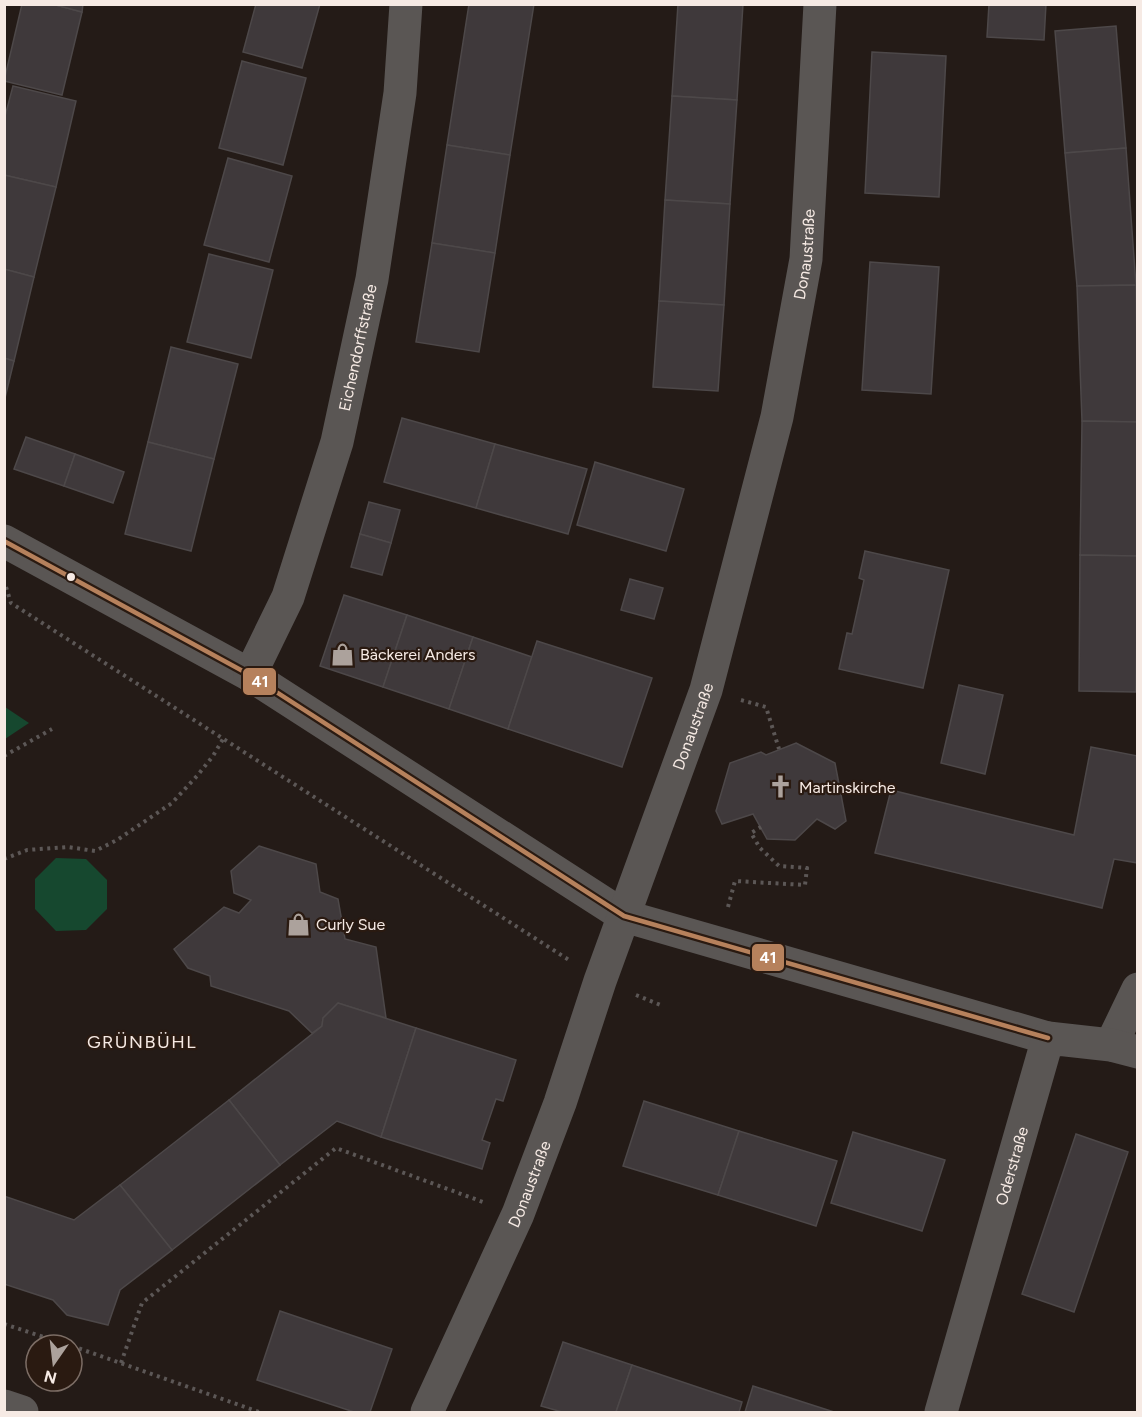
<svg xmlns="http://www.w3.org/2000/svg" width="1142" height="1417" font-family="Figtree,sans-serif">
<style>
.green{fill:#16482f}
.building{fill:#3f393b;stroke:#4d4849;stroke-width:1.5}
.lines{fill:none;stroke-linecap:round;stroke-linejoin:round}
.path{stroke:#5c5756;stroke-width:4;stroke-dasharray:3 4.5;stroke-linecap:butt}
.street{stroke:#5a5654;stroke-width:33}
.bus-1-casing{stroke:#2a1a11;stroke-width:9}
.bus-1{stroke:#b6815c;stroke-width:4.5}
.bus-dot{fill:#f6eae4;stroke:#2a1a11;stroke-width:2}
.labels{text-anchor:middle;stroke-width:4.5;stroke-linejoin:round;paint-order:stroke}
.street-label{font-size:16px;fill:#f6eae4;stroke:#2a1a11}
.poi-label{font-size:16px;fill:#f6eae4;stroke:#2a1a11;text-anchor:start}
.neighbourhood-label{font-size:18px;letter-spacing:1.5px;fill:#f6eae4;stroke:#2a1a11}
.line-badge{stroke:#2a1a11;stroke-width:2}
.badge-label{font-size:16px;text-anchor:middle;font-weight:bold;fill:#fff}
</style>
<rect width="100%" height="100%" fill="#241b17"/>
<g class="green">
<polygon points="5,707 29,723 5,739"/>
<polygon points="56,858 86,859 107,880 107,909 86,930 56,931 35,909 35,879"/>
</g>
<g class="building">
<polygon points="22,4 52,4 82,12 62,95 4,81"/>
<polygon points="52,4 83,4 82,12"/>
<polygon points="256,4 320,4 302,68 243,52"/>
<polygon points="469,4 534,4 510,155 447,145"/>
<polygon points="678,4 743,4 737,100 672,96"/>
<polygon points="989,4 1046,4 1044,40 987,37"/>
<polygon points="1116,26 1126,148 1065,153 1055,31"/>
<polygon points="872,52 946,56 939,197 865,193"/>
<polygon points="242,61 306,78 283,165 219,148"/>
<polygon points="13,86 76,101 56,187 4,175 4,120"/>
<polygon points="672,96 737,100 730,204 665,200"/>
<polygon points="447,145 510,155 495,253 432,243"/>
<polygon points="1126,148 1136,285 1077,286 1065,153"/>
<polygon points="228,158 292,176 269,262 204,245"/>
<polygon points="4,175 56,187 34,277 4,269"/>
<polygon points="665,200 730,204 724,305 659,301"/>
<polygon points="432,243 495,253 479,352 416,342"/>
<polygon points="209,254 273,270 251,358 187,342"/>
<polygon points="870,262 939,267 931,394 862,390"/>
<polygon points="4,269 34,277 14,361 4,358"/>
<polygon points="1136,285 1138,422 1082,421 1077,286"/>
<polygon points="659,301 724,305 718,391 653,387"/>
<polygon points="171,347 238,364 214,459 148,442"/>
<polygon points="4,358 14,361 4,402"/>
<polygon points="402,418 495,444 476,508 384,482"/>
<polygon points="1082,421 1138,422 1138,556 1080,555"/>
<polygon points="26,437 75,454 64,486 14,469"/>
<polygon points="148,442 214,459 191,551 125,534"/>
<polygon points="495,444 587,469 568,534 476,508"/>
<polygon points="75,454 124,472 113,503 64,486"/>
<polygon points="595,462 684,489 666,551 577,525"/>
<polygon points="369,502 400,510 391,543 360,534"/>
<polygon points="360,534 391,543 382,575 351,567"/>
<polygon points="865,551 949,570 923,688 839,669 847,633 852,634 864,580 859,578"/>
<polygon points="1080,555 1138,556 1136,692 1079,691"/>
<polygon points="630,579 663,588 654,619 621,610"/>
<polygon points="344,595 407,615 383,687 320,666"/>
<polygon points="407,615 473,637 449,709 383,687"/>
<polygon points="473,637 532,657 508,729 449,709"/>
<polygon points="537,641 652,678 622,767 508,729"/>
<polygon points="959,685 1003,695 985,774 941,763"/>
<polygon points="796,743 835,763 846,821 835,829 817,819 795,840 767,839 753,814 722,824 716,811 730,763 761,752 766,755"/>
<polygon points="1091,747 1138,756 1138,863 1114,859 1102,908 875,853 891,790 1074,835"/>
<polygon points="259,846 316,864 320,892 338,899 345,939 376,947 386,1018 338,1003 323,1018 322,1026 312,1033 289,1011 211,986 210,976 188,968 174,949 224,907 239,913 251,900 234,893 231,871"/>
<polygon points="338,1003 416,1028 381,1137 337,1121 280,1165 229,1100 322,1026 323,1018"/>
<polygon points="416,1028 516,1060 503,1101 496,1099 482,1140 490,1143 482,1169 381,1137"/>
<polygon points="229,1100 280,1165 172,1250 120,1185"/>
<polygon points="644,1101 739,1131 718,1195 623,1166"/>
<polygon points="739,1131 837,1161 816,1226 718,1195"/>
<polygon points="853,1132 945,1160 922,1231 831,1203"/>
<polygon points="1076,1134 1128,1152 1074,1312 1022,1294"/>
<polygon points="120,1185 172,1250 120,1290 108,1325 67,1315 53,1300 4,1284 4,1196 74,1220"/>
<polygon points="280,1311 392,1349 370,1412 354,1412 257,1380"/>
<polygon points="563,1342 632,1365 616,1412 562,1412 541,1406"/>
<polygon points="632,1365 742,1402 739,1412 616,1412"/>
<polygon points="753,1386 834,1412 745,1412"/>
</g>
<g class="lines">
<g class="path">
<polyline points="6,587 11,603 569,960"/>
<polyline points="741,700 766,707 779,749"/>
<polyline points="4,756 52,729"/>
<polyline points="4,859 27,850 68,847 95,851 117,840 172,803 197,776 213,756 223,739"/>
<polyline points="728,907 735,881 805,885 807,868 779,866 760,848 751,833 761,827"/>
<polyline points="636,995 663,1006"/>
<polyline points="4,1324 68,1345"/>
<polyline points="72,1346 259,1412"/>
<polyline points="121,1363 142,1303 336,1148 483,1202"/>
</g>
<g class="street">
<polyline points="4,541 250,675 624,916 1048,1038"/>
<path id="s1" d="M250,675L288,597L337,442L372,279L400,93L406,4"/>
<polyline points="1111,1045 1138,989"/>
<polyline points="4,1406 22,1412"/>
<path id="s2" d="M427,1412L518,1214L560,1103L600,981L706,690L777,417L806,259L820,4"/>
<path id="s3" d="M941,1412L1048,1038L1111,1045L1138,1052"/>
</g>
<defs>
<polyline id="bus-1" points="4,541 250,675 624,916 1048,1038"/>
</defs>
<use href="#bus-1" class="bus-1-casing"/>
<use href="#bus-1" class="bus-1"/>
</g>
<defs>
<symbol id="shop-bare" viewBox="-9 -9 18 18"><path d="M-5-2.5h2.3a2.7 3.5 0 0 1 5.4 0H5L5.5 6h-11ZM-1.5-2.5h3a1.5 2.3 0 0 0-3 0Z" fill="#aca29c" stroke="#2a1a11" stroke-width="2.5" paint-order="stroke"/></symbol>
<symbol id="church-bare" viewBox="-9 -9 18 18"><path d="M-1.2-6h2.4v3.5h3.3v2.4h-3.3V6h-2.4V-.1h-3.3v-2.4h3.3Z" fill="#aca29c" stroke="#2a1a11" stroke-width="2.5" paint-order="stroke"/></symbol>
</defs>
<g fill-rule="evenodd">
<use href="#shop-bare" x="326" y="638" width="33" height="33"/>
<use href="#church-bare" x="764" y="770" width="33" height="33"/>
<use href="#shop-bare" x="282" y="908" width="33" height="33"/>
</g>
<circle class="bus-dot" cx="71" cy="577" r="5"/>
<g class="labels">
<g class="street-label">
<text dy="6" stroke="none"><textPath href="#s2" startOffset="1222">Donaustraße</textPath></text>
<text dy="6" stroke="none"><textPath href="#s1" startOffset="346">Eichendorffstraße</textPath></text>
<text dy="6" stroke="none"><textPath href="#s2" startOffset="736">Donaustraße</textPath></text>
<text dy="6" stroke="none"><textPath href="#s3" startOffset="256">Oderstraße</textPath></text>
<text dy="6" stroke="none"><textPath href="#s2" startOffset="250">Donaustraße</textPath></text>
</g>
<g class="poi-label">
<text x="360" y="660">Bäckerei Anders</text>
<text x="799" y="793">Martinskirche</text>
<text x="316" y="930">Curly Sue</text>
</g>
<g class="neighbourhood-label">
<text x="142" y="1048">GRÜNBÜHL</text>
</g>
</g>
<g class="line-badge">
<rect x="242" y="667" width="35" height="29" rx="6" fill="#b6815c"/>
<rect x="751" y="943" width="34" height="29" rx="6" fill="#b6815c"/>
</g>
<g class="badge-label">
<text x="260" y="687">41</text>
<text x="768" y="963">41</text>
</g>
<rect width="1142" height="1417" fill="none" stroke="#f6eae4" stroke-width="12"/>
<g transform="translate(54 1363) rotate(194)"><circle r="28" fill="#2a1a11" stroke="#7c6d65" stroke-width="1.5"/>
<path d="M0-4.5L10 22L0 15L-10 22Z" fill="#aca29c"/>
<text y="-9" font-size="16" font-weight="bold" text-anchor="middle" fill="#f6eae4">N</text>
</g>
</svg>
